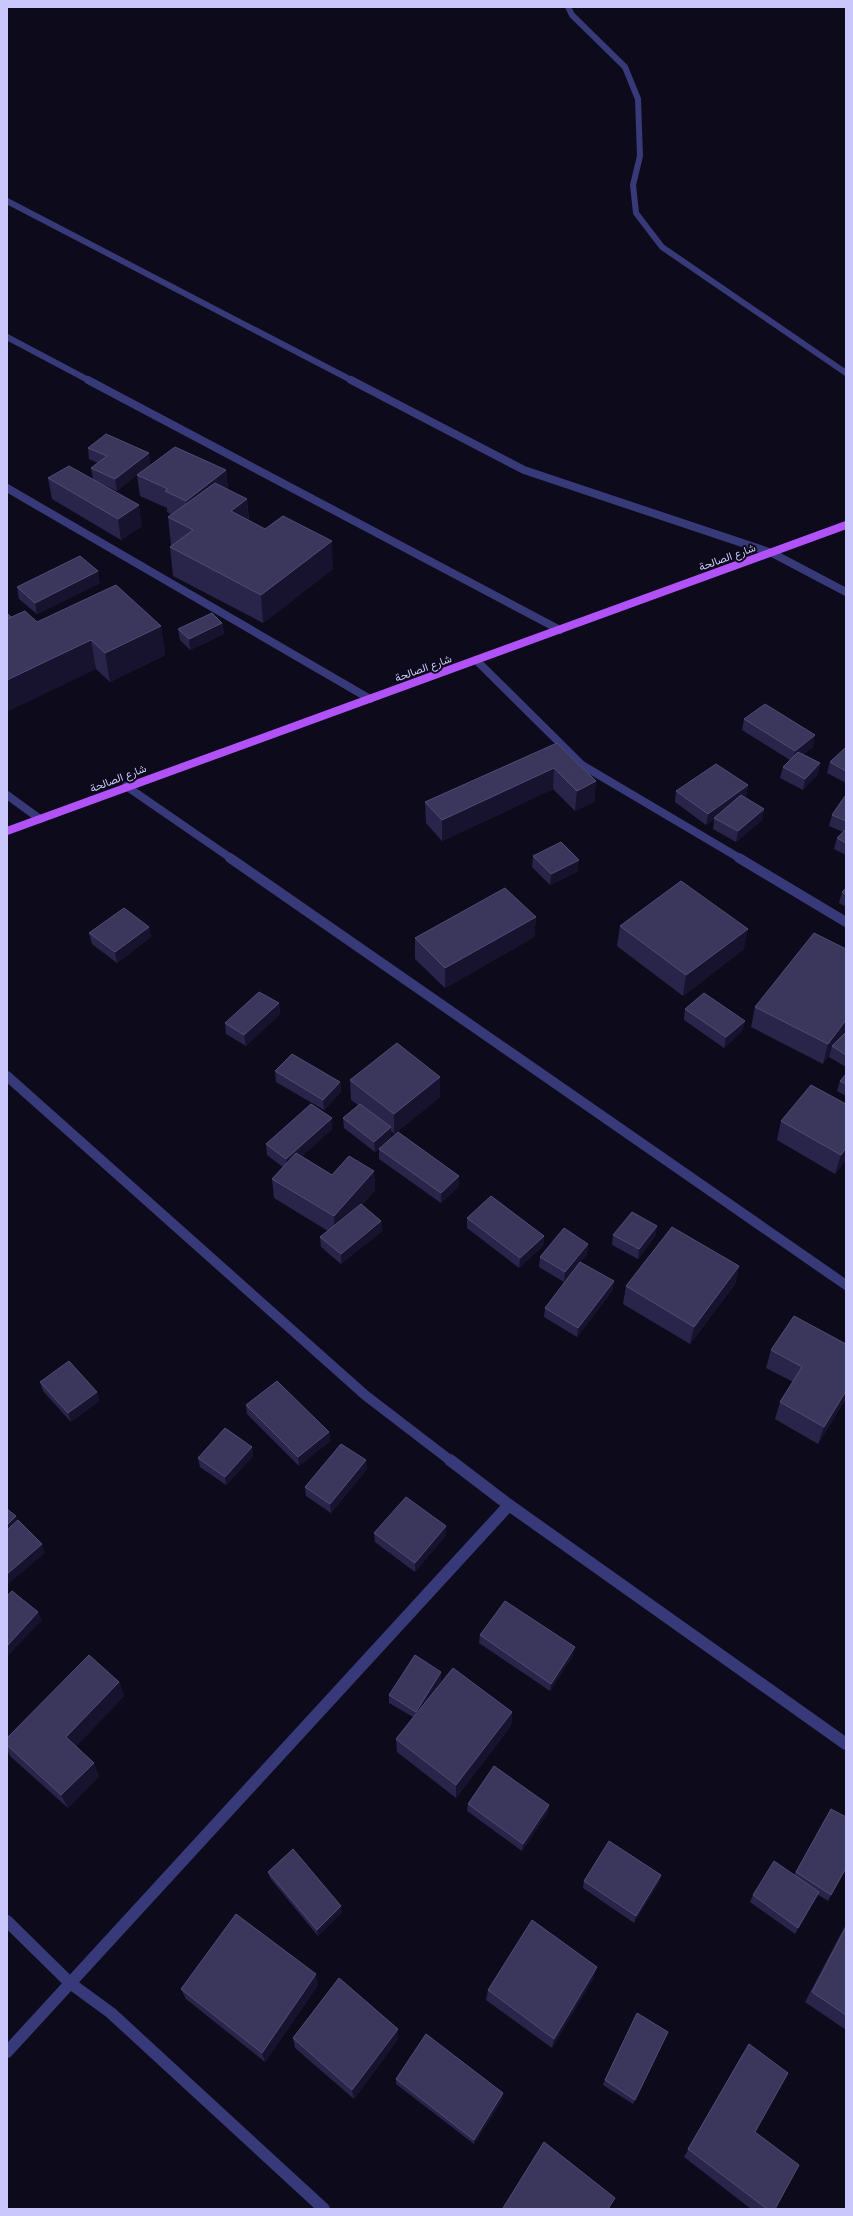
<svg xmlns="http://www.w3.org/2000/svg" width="853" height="2216" font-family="'DM Sans',Vazirmatn,sans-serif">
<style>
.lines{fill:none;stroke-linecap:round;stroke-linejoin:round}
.minor-far3{stroke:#383978;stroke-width:6}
.minor-far2{stroke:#383978;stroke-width:8}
.minor-far1{stroke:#383978;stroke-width:10}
.minor{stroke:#383978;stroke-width:12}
.major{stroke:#b152f9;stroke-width:8}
.wall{fill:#292449}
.shaded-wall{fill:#17132e}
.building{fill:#3a365c;stroke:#514c75}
.labels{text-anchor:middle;stroke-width:4;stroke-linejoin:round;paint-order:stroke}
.street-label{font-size:11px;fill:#cac7fd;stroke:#0d0b1b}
</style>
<rect width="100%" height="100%" fill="#0d0b1b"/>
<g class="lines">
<g class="minor-far3">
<polyline points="568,7 572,15 625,67 638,99 640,156 633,185 636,213 662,247 846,373"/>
<polyline points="7,201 353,381"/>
<polyline points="7,337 90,381"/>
</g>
<g class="minor-far2">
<polyline points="88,380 560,630"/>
<polyline points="351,380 524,470 772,553 846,592"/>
<polyline points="7,488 370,699"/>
<polyline points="476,660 582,765 741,859"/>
<polyline points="126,786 232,859"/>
<polyline points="7,795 40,819"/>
</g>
<g class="minor-far1">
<polyline points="230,858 846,1285"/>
<polyline points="739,858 846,922"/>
<polyline points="7,1076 365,1395 451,1461"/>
</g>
<g class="minor">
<polyline points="450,1460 509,1505 846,1744"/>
<polyline points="7,1921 70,1983 111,2013 324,2209"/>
<polyline points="7,2052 509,1505"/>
</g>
<polyline class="major" points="7,831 846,525"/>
</g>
<g class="wall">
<polygon points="88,448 149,453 150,464 117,491 96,481 142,526 121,540 52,499 48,478 93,479 91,468 98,463 89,459"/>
<polygon points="226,470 228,490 247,499 249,520 333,569 263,623 173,576 170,547 172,546 171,545 168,517 171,514 167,512 167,508 140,496 137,475"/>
<polygon points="100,583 37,614 19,599 17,587"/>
<polygon points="11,617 37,622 161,626 165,655 110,682 96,669"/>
<polygon points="222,623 224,634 190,650 180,640 178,629"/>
<polygon points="744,719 813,747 803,754 820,763 818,774 803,790 780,778 783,767 790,760 742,730"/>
<polygon points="557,743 596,781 594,802 575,811 553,789 442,841 426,823 425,802"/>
<polygon points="846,748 846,783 827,773 830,762"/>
<polygon points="748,785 746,796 745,797 764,809 762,820 736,842 713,829 714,819 706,825 675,802 676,791"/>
<polygon points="846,797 846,855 834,849 837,838 843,832 829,826 832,815"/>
<polygon points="533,856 578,871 550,885 532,867"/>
<polygon points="846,888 846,907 839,903 842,892"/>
<polygon points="536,917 534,937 445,988 415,959 415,938"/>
<polygon points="620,926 744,949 683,996 617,946"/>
<polygon points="149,927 151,937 117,963 92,944 89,933"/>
<polygon points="846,949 846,1067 829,1057 830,1054 823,1064 751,1027 755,1007"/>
<polygon points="279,1003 280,1014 246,1046 226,1034 225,1023"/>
<polygon points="685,1009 745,1021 742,1031 724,1048 684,1020"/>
<polygon points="275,1071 340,1082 341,1092 324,1110 276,1082"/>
<polygon points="846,1074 846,1096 837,1091 840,1081"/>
<polygon points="350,1080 440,1097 394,1134 391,1131 391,1138 375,1152 344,1128 343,1118 358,1105 351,1100"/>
<polygon points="846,1104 846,1160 835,1174 777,1140 781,1121"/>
<polygon points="332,1118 332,1129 302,1156 332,1175 374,1171 375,1190 362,1205 381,1221 382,1231 341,1264 321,1247 320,1237 328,1231 274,1198 272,1179 283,1167 267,1155 266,1144"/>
<polygon points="379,1149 459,1176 459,1186 441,1203 379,1159"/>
<polygon points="467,1218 544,1236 543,1246 519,1268 467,1228"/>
<polygon points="657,1226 655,1236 638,1259 612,1245 613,1235"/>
<polygon points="588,1244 587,1254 564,1282 539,1267 540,1257"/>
<polygon points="739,1266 735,1284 690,1344 623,1304 626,1286"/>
<polygon points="614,1281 612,1291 577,1337 544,1317 545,1308"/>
<polygon points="846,1344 846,1398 818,1444 775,1419 780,1402 793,1382 766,1368 771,1350"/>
<polygon points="40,1382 97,1392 99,1401 71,1422 43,1391"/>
<polygon points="246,1405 329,1432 330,1441 299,1466 247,1414"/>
<polygon points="252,1447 253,1456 226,1485 200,1467 198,1458"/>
<polygon points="367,1469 331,1513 306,1496 305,1487"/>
<polygon points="374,1533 446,1535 415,1572 375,1542"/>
<polygon points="480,1635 573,1655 550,1691 479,1643"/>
<polygon points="441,1672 441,1680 433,1693 512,1712 511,1726 456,1798 397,1752 396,1739 413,1717 389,1703 389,1695"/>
<polygon points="119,1682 124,1696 76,1746 99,1776 68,1808 10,1756 7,1749 7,1738"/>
<polygon points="468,1804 549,1805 548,1812 522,1851 467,1811"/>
<polygon points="831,1809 831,1895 828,1901 817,1894 795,1934 750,1902 753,1895 794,1875"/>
<polygon points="268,1872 342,1912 318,1936 270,1878"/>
<polygon points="661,1875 659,1882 634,1923 583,1888 584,1881"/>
<polygon points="846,1924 846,2030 805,2002"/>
<polygon points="594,1977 552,2048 486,2000 488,1990"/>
<polygon points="318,1985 265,2062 186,1999 181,1989"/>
<polygon points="668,2032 633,2104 603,2085 605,2080"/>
<polygon points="293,2038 398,2039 354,2099 295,2048"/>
<polygon points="743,2053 755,2132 775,2209 751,2209 684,2157"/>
<polygon points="396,2079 503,2098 474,2144 396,2084"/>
</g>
<g class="shaded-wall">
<polygon points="149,453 150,464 117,491 115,479"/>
<polygon points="226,470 228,491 188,522 186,501"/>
<polygon points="247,499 249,528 231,511"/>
<polygon points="139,505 142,526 121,540 118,519"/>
<polygon points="332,541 333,569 263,623 261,595"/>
<polygon points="98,571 100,583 37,614 35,603"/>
<polygon points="222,623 224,634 190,650 189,639"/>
<polygon points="161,626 165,655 110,682 105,653"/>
<polygon points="91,640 96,669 7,712 7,680"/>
<polygon points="815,735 813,747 793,762 795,751"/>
<polygon points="820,763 818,774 803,790 805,779"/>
<polygon points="554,768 553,789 442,841 442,820"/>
<polygon points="596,781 594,802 575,811 577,791"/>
<polygon points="748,785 746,796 715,818 714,818 714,819 706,825 708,814"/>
<polygon points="764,809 762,820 736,842 738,831"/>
<polygon points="579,860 578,871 550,885 551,874"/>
<polygon points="536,917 534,937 445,988 445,968"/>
<polygon points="149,927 151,937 117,963 115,952"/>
<polygon points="748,929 744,949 683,996 686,975"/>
<polygon points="279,1003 280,1014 246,1046 244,1035"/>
<polygon points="846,1020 846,1032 832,1046 830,1054 823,1064 828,1044"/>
<polygon points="745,1021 742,1031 724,1048 726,1037"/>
<polygon points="440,1077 440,1097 394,1134 394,1114"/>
<polygon points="340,1082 341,1092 324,1110 323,1100"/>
<polygon points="332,1118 332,1129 287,1170 286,1159"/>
<polygon points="391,1127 391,1138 375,1152 374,1142"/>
<polygon points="846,1148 846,1160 835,1174 841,1155"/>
<polygon points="374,1171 375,1190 335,1235 334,1216"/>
<polygon points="459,1176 459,1186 441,1203 441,1193"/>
<polygon points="381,1221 382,1231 341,1264 341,1254"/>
<polygon points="657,1226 655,1236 638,1259 639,1249"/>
<polygon points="544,1236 543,1246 519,1268 520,1258"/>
<polygon points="588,1244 587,1254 564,1282 565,1272"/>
<polygon points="739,1266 735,1284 690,1344 694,1327"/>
<polygon points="614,1281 612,1291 577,1337 578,1328"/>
<polygon points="846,1391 846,1398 818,1444 824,1427"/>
<polygon points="97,1392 99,1401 71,1422 68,1413"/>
<polygon points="329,1432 330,1441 299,1466 298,1457"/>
<polygon points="252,1447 253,1456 226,1485 225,1477"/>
<polygon points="366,1460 367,1469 331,1513 330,1504"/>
<polygon points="16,1516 19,1525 7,1537 7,1525"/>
<polygon points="446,1526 446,1535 415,1572 415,1563"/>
<polygon points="42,1544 45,1553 7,1585 7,1574"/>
<polygon points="38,1612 42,1620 7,1657 7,1646"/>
<polygon points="575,1647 573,1655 550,1691 551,1684"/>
<polygon points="441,1672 441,1680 416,1719 416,1712"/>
<polygon points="119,1682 124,1696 72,1751 66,1737"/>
<polygon points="512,1712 511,1726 456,1798 456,1785"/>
<polygon points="94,1763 99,1776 68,1808 61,1795"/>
<polygon points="549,1805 548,1812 522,1851 523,1844"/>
<polygon points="661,1875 659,1882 634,1923 636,1916"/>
<polygon points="341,1906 342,1912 318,1936 317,1930"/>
<polygon points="597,1967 594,1977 552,2048 554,2039"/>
<polygon points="316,1974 318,1985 265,2062 262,2053"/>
<polygon points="398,2029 398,2039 354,2099 352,2090"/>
<polygon points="503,2093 503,2098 474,2144 474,2140"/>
</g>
<g class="building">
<polygon points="106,434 149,453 115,479 91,468 107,456 88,448"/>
<polygon points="175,447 226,470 186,501 165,491 168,489 137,475"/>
<polygon points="69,466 139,505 118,519 48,478"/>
<polygon points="215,483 247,499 231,511 265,529 283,516 332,541 261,595 170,547 193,530 168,517"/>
<polygon points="80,556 98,571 35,603 17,587"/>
<polygon points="116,585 161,626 105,653 91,640 7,680 7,619 25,611 37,622"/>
<polygon points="7,613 11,617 7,619"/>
<polygon points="212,613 222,623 189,639 178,629"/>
<polygon points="765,704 815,735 795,751 744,719"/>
<polygon points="557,743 596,781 577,791 554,768 442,820 425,802"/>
<polygon points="845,748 846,748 846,771 830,762"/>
<polygon points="798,752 820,763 805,779 783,767"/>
<polygon points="716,764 748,785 708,814 676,791"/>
<polygon points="741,795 764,809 738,831 714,818"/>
<polygon points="845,796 846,797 846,821 832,815"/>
<polygon points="846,829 846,843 837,838"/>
<polygon points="561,842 579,860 551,874 533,856"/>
<polygon points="681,881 748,929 686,975 620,926"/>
<polygon points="505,888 536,917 445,968 415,938"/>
<polygon points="846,888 846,895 842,892"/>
<polygon points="124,908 149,927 115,952 89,933"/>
<polygon points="814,933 846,949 846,1020 828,1044 755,1007"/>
<polygon points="259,992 279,1003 244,1035 225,1023"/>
<polygon points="704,993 745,1021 726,1037 685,1009"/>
<polygon points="846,1032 846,1055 832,1046"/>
<polygon points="397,1043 440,1077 394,1114 350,1080"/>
<polygon points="292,1054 340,1082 323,1100 275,1071"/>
<polygon points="846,1074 846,1084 840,1081"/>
<polygon points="811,1085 846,1104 846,1148 841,1155 781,1121"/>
<polygon points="311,1104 332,1118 286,1159 266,1144"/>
<polygon points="360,1104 391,1127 374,1142 343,1118"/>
<polygon points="398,1132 459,1176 441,1193 379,1149"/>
<polygon points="296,1153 332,1175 349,1156 374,1171 334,1216 272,1179"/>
<polygon points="491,1196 544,1236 520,1258 467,1218"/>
<polygon points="361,1204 381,1221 341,1254 320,1237"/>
<polygon points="632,1212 657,1226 639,1249 613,1235"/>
<polygon points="672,1227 739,1266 694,1327 626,1286"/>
<polygon points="564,1228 588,1244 565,1272 540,1257"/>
<polygon points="580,1262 614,1281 578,1328 545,1308"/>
<polygon points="794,1316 846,1344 846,1391 824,1427 780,1402 802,1367 771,1350"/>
<polygon points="69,1361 97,1392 68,1413 40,1382"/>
<polygon points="277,1381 329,1432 298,1457 246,1405"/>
<polygon points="225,1428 252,1447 225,1477 198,1458"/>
<polygon points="341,1444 366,1460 330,1504 305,1487"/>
<polygon points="406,1497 446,1526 415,1563 374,1533"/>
<polygon points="7,1509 16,1516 7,1525"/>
<polygon points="18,1520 42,1544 7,1574 7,1530"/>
<polygon points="12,1591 38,1612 7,1646 7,1596"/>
<polygon points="505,1601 575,1647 551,1684 480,1635"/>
<polygon points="89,1655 119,1682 66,1737 94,1763 61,1795 7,1745 7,1738"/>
<polygon points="415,1655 441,1672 416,1712 389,1695"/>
<polygon points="453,1668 512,1712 456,1785 396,1739"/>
<polygon points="494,1766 549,1805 523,1844 468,1804"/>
<polygon points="831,1809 846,1817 846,1868 831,1895 796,1872"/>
<polygon points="609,1841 661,1875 636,1916 584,1881"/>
<polygon points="293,1849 341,1906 317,1930 268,1872"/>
<polygon points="774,1861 819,1892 798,1928 753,1895"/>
<polygon points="236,1914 316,1974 262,2053 181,1989"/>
<polygon points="532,1920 597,1967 554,2039 488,1990"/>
<polygon points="846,1927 846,2015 812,1992"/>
<polygon points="339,1978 398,2029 352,2090 293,2038"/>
<polygon points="637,2013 668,2032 635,2100 605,2080"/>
<polygon points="426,2034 503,2093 474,2140 396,2079"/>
<polygon points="749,2044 788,2073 755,2132 799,2165 775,2209 767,2209 688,2149"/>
<polygon points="544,2142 615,2198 608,2209 504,2209 503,2208"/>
</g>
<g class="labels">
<g class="street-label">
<text transform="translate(727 557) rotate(-20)" y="4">شارع الصالحة</text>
<text transform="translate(423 668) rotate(-20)" y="4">شارع الصالحة</text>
<text transform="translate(118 778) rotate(-21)" y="4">شارع الصالحة</text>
</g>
</g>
<rect width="853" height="2216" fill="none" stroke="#cac7fd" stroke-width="16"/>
</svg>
